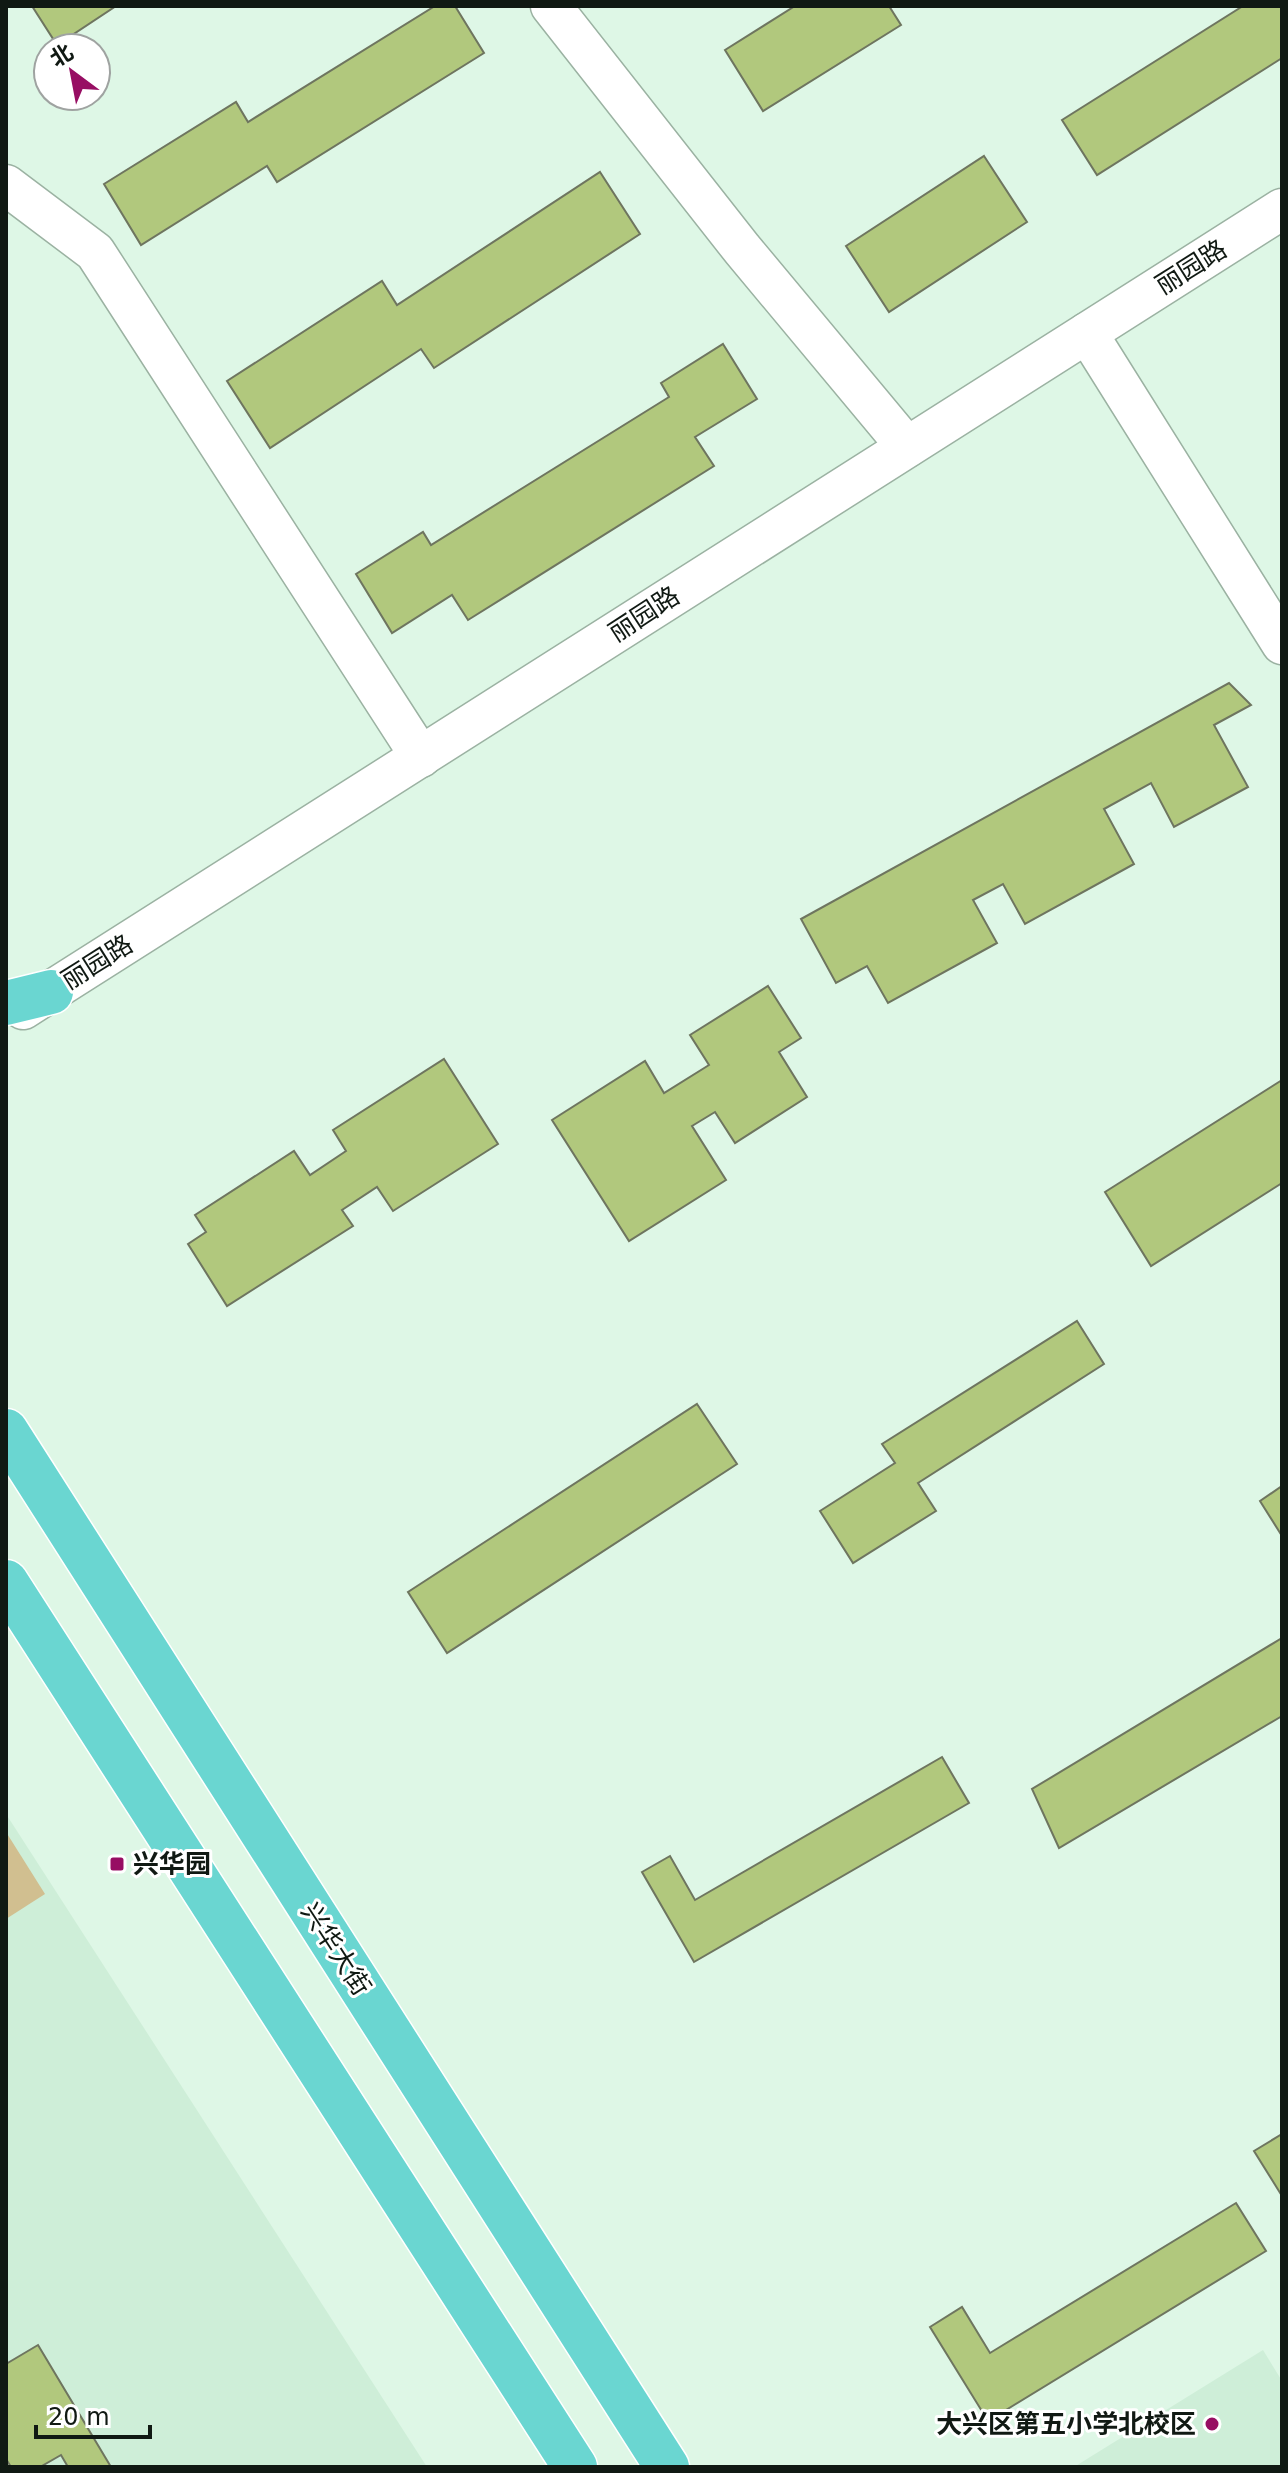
<svg xmlns="http://www.w3.org/2000/svg" width="1288" height="2473" font-family="'DejaVu Sans','Noto Sans SC',sans-serif">
<style>
.built{fill:#ceeed8}
.green{fill:#d1bf90}
.building{fill:#b1c87d;stroke:#6e755f;stroke-width:2}
.lines{fill:none;stroke-linecap:round;stroke-linejoin:round}
.minor-casing{stroke:#9bb2a2;stroke-width:43}
.major-casing{stroke:#fff;stroke-width:47}
.minor{stroke:#fff;stroke-width:40}
.major{stroke:#6ad6d1;stroke-width:44}
.poi-dot{fill:#970e63;stroke:#fff;stroke-width:3}
.labels{text-anchor:middle;stroke-width:6;stroke-linejoin:round;paint-order:stroke}
.street-label{font-size:26px;fill:#101913;stroke:#fff}
.poi-label{font-size:26px;font-weight:bold;fill:#101913;stroke:#fff;text-anchor:start}
</style>
<rect width="100%" height="100%" fill="#def7e6"/>
<g class="built">
<polygon points="6,1814 427,2467 6,2467"/>
<polygon points="1263,2350 1282,2381 1282,2467 1074,2467"/>
</g>
<polygon class="green" points="6,1832 45,1894 6,1919"/>
<g class="building">
<polygon points="32,6 116,6 57,45"/>
<polygon points="435,6 455,6 484,53 277,182 267,166 141,245 104,184 236,102 248,122"/>
<polygon points="795,6 889,6 901,25 763,111 725,50"/>
<polygon points="1243,6 1282,6 1282,58 1097,175 1062,120"/>
<polygon points="984,156 1027,222 889,312 846,246"/>
<polygon points="600,172 640,234 434,368 421,349 270,448 227,381 382,281 397,305"/>
<polygon points="723,344 757,399 695,437 714,466 468,620 452,595 392,633 356,574 423,532 431,545 669,397 661,383"/>
<polygon points="1229,683 1251,705 1214,725 1248,787 1174,827 1151,783 1104,809 1134,864 1025,924 1003,884 973,900 997,943 888,1003 867,966 836,983 801,919"/>
<polygon points="768,986 801,1038 779,1052 807,1097 735,1143 715,1112 692,1126 726,1180 629,1241 552,1120 645,1061 664,1093 709,1065 690,1035"/>
<polygon points="444,1059 498,1144 393,1211 377,1187 342,1210 353,1226 227,1306 188,1244 206,1232 195,1215 294,1151 310,1175 346,1151 333,1130"/>
<polygon points="1282,1080 1282,1183 1151,1266 1105,1192"/>
<polygon points="1077,1321 1104,1364 918,1483 936,1511 853,1563 820,1511 895,1463 882,1444"/>
<polygon points="697,1404 737,1464 447,1653 408,1592"/>
<polygon points="1282,1486 1282,1536 1260,1501"/>
<polygon points="1282,1638 1282,1716 1059,1848 1032,1789"/>
<polygon points="942,1757 969,1803 694,1962 642,1872 670,1856 695,1900"/>
<polygon points="1282,2134 1282,2196 1254,2151"/>
<polygon points="1236,2203 1266,2251 988,2421 930,2327 962,2307 990,2353"/>
<polygon points="38,2345 111,2467 68,2467 61,2455 40,2467 11,2467 6,2459 6,2364"/>
</g>
<g class="lines">
<defs>
<g id="minor">
<polyline points="551,6 742,249 907,447"/>
<polyline points="6,185 95,252 421,757"/>
<polyline points="1087,333 1282,644"/>
<polyline points="23,1009 1282,209"/>
</g>
<g id="major">
<polyline points="6,1003 51,992"/>
<polyline points="6,1431 667,2467"/>
<polyline points="6,1582 575,2467"/>
</g>
</defs>
<use href="#minor" class="minor-casing"/>
<use href="#major" class="major-casing"/>
<use href="#minor" class="minor"/>
<use href="#major" class="major"/>
</g>
<g class="poi-dot">
<rect x="109" y="1856" width="16" height="16" rx="4"/>
<circle cx="1212" cy="2424" r="8"/>
</g>
<g class="labels">
<g class="street-label">
<text transform="translate(1191 267) rotate(-32)" y="9">丽园路</text>
<text transform="translate(644 614) rotate(-33)" y="9">丽园路</text>
<text transform="translate(97 962) rotate(-32)" y="9">丽园路</text>
<text transform="translate(336 1949) rotate(57)" y="9">兴华大街</text>
</g>
<g class="poi-label">
<text x="133" y="1873">兴华园</text>
<text x="1196" y="2433" text-anchor="end">大兴区第五小学北校区</text>
</g>
</g>
<rect width="1288" height="2473" fill="none" stroke="#101913" stroke-width="16"/>
<g transform="translate(72 72) rotate(328)"><circle r="38" fill="#ffffff" stroke="#9fa3a1" stroke-width="2"/>
<path d="M0-6L14 30L0 20L-14 30Z" fill="#970e63"/>
<text y="-12" font-size="22" font-weight="bold" text-anchor="middle" fill="#101913">北</text>
</g>
<path d="M36 2425v12h114v-12" fill="none" stroke="#101913" stroke-width="4"/>
<text x="48" y="2425" font-size="24" fill="#101913" stroke="#ffffff" stroke-width="6" paint-order="stroke">20 m</text>
</svg>
